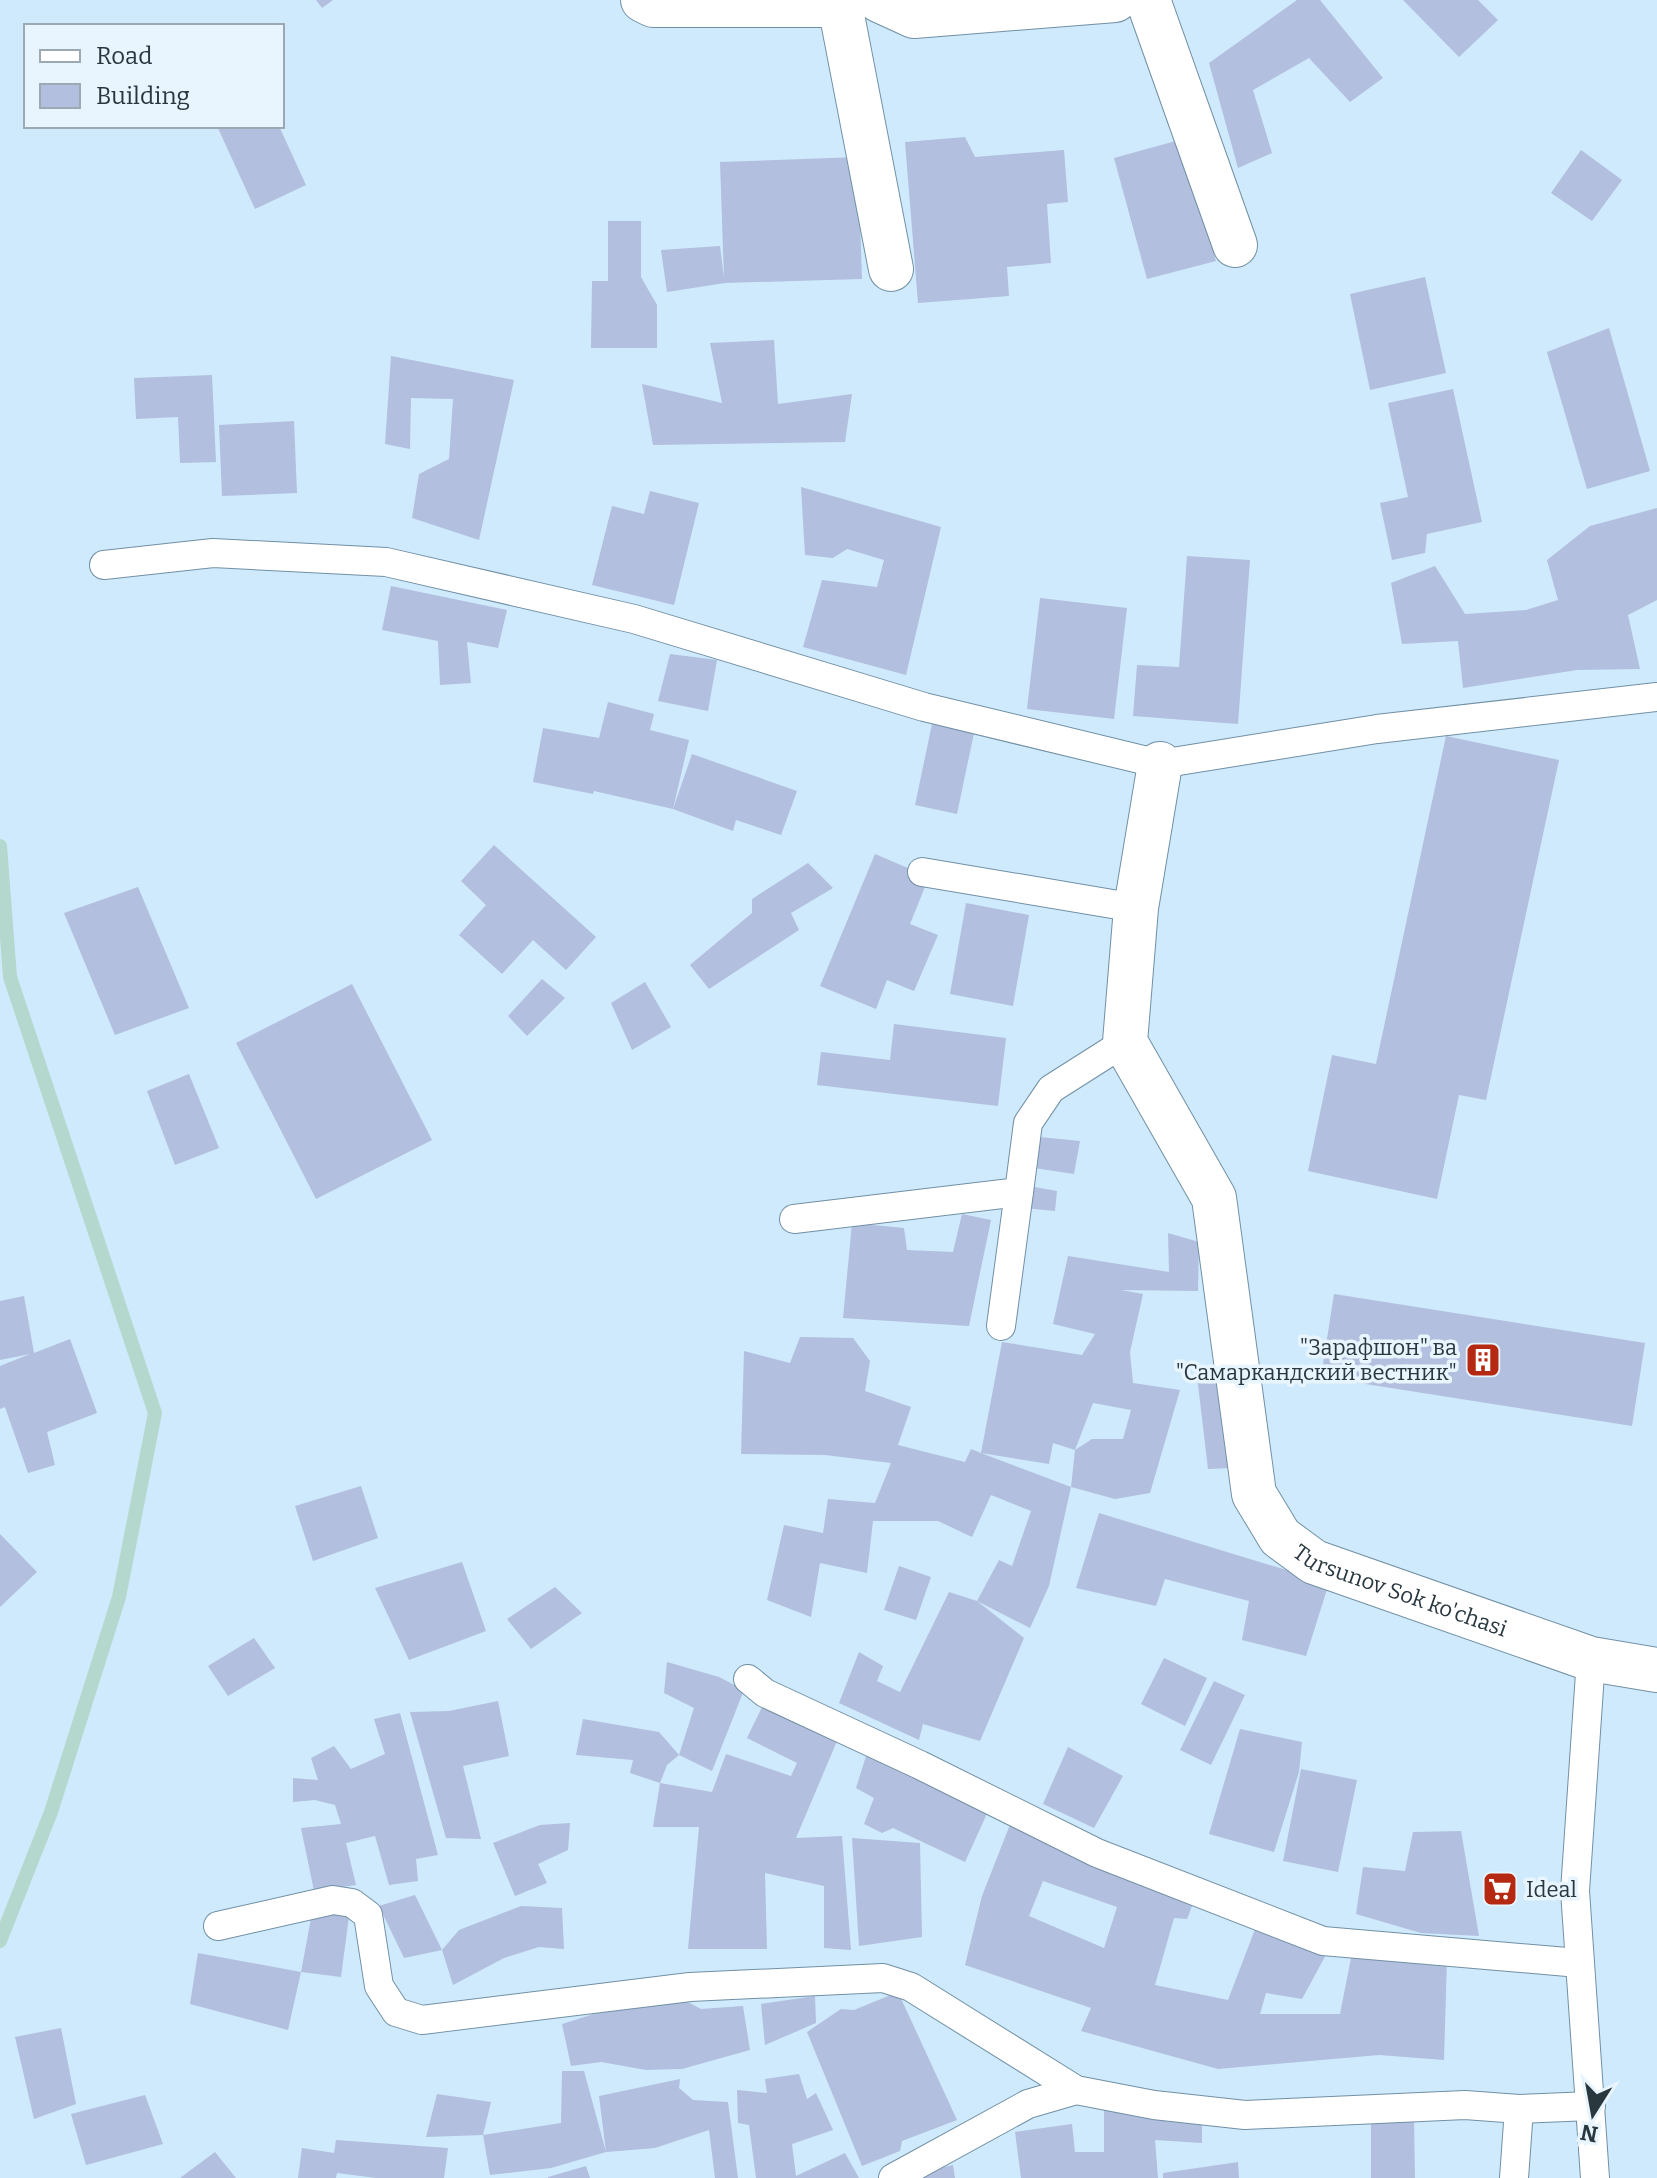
<svg xmlns="http://www.w3.org/2000/svg" width="1657" height="2178" font-family="Bitter,serif">
<style>
.lines{fill:none;stroke-linecap:round;stroke-linejoin:round}
.stream{stroke:#b4d8cd;stroke-width:14}
.building{fill:#b2bfde;fill-rule:evenodd}
.lane-casing{stroke:#7190a4;stroke-width:30}
.street-casing{stroke:#7190a4;stroke-width:46}
.lane{stroke:#fff;stroke-width:28}
.street{stroke:#fff;stroke-width:44}
.labels{text-anchor:middle;stroke-width:7;stroke-linejoin:round;paint-order:stroke}
.poi-label{font-size:22px;fill:#29373f;stroke:#e8f5fe;text-anchor:end}
.street-label{font-size:22px;fill:#29373f;stroke:#e8f5fe}
</style>
<rect width="100%" height="100%" fill="#cfeafc"/>
<g class="lines">
<polyline class="stream" points="0,846 10,977 155,1413 119,1597 51,1812 0,1941"/>
</g>
<g class="building">
<polygon points="316,0 333,0 322,8"/>
<polygon points="1297,0 1320,0 1383,78 1350,102 1309,58 1253,90 1272,153 1238,168 1209,63"/>
<polygon points="1403,0 1478,0 1498,20 1459,57"/>
<polygon points="217,126 279,126 306,185 255,209"/>
<polygon points="965,137 975,157 1064,150 1068,202 1047,204 1051,263 1007,267 1009,296 918,303 905,142"/>
<polygon points="1183,139 1216,261 1147,279 1114,158"/>
<polygon points="1581,150 1622,180 1592,221 1551,193"/>
<polygon points="858,157 862,279 725,283 667,292 661,250 720,246 724,278 720,162"/>
<polygon points="608,221 641,221 641,277 657,305 657,348 591,348 592,281 608,281"/>
<polygon points="1425,277 1446,373 1370,390 1350,294"/>
<polygon points="1609,328 1650,471 1587,489 1547,352"/>
<polygon points="774,340 778,404 852,394 845,442 653,445 642,384 722,403 710,343"/>
<polygon points="391,356 514,380 479,540 412,518 419,474 449,459 453,399 411,398 410,449 385,444"/>
<polygon points="212,375 216,462 180,463 178,417 136,419 134,378"/>
<polygon points="1453,389 1482,522 1427,534 1425,553 1392,560 1380,503 1408,497 1388,403"/>
<polygon points="294,421 297,493 222,496 219,425"/>
<polygon points="801,487 941,527 906,675 803,647 822,580 877,587 884,560 847,549 833,558 805,555"/>
<polygon points="650,491 699,503 674,605 592,585 612,506 644,514"/>
<polygon points="1657,508 1657,600 1628,615 1640,669 1577,670 1463,688 1458,641 1402,644 1391,583 1435,566 1465,614 1526,610 1558,600 1547,560 1590,526"/>
<polygon points="1187,556 1250,560 1238,724 1133,716 1137,665 1179,667"/>
<polygon points="391,586 507,610 498,648 467,642 471,683 440,685 438,641 382,630"/>
<polygon points="1040,598 1127,608 1114,719 1027,709"/>
<polygon points="670,654 717,660 708,711 658,701"/>
<polygon points="608,702 654,714 650,730 689,740 673,809 594,791 593,794 533,782 543,728 599,738"/>
<polygon points="932,724 974,733 957,814 915,805"/>
<polygon points="1446,736 1559,760 1486,1100 1459,1095 1437,1199 1308,1171 1332,1055 1376,1064"/>
<polygon points="692,754 797,791 781,835 736,820 733,831 673,809"/>
<polygon points="494,845 596,937 566,970 533,940 502,974 459,935 486,905 461,881"/>
<polygon points="875,854 929,877 910,924 938,935 914,991 887,980 876,1009 820,986"/>
<polygon points="808,863 833,888 791,913 799,930 709,989 690,965 752,913 752,899"/>
<polygon points="138,887 189,1008 115,1035 64,913"/>
<polygon points="966,903 1029,915 1013,1006 950,994"/>
<polygon points="542,979 565,998 527,1036 508,1016"/>
<polygon points="645,982 671,1027 632,1050 611,1003"/>
<polygon points="352,984 432,1140 316,1199 236,1043"/>
<polygon points="894,1024 1006,1038 998,1106 817,1085 821,1052 890,1060"/>
<polygon points="189,1074 219,1148 175,1165 147,1091"/>
<polygon points="1040,1137 1080,1141 1074,1174 1034,1168"/>
<polygon points="1029,1186 1057,1191 1055,1211 1024,1208"/>
<polygon points="962,1214 991,1220 969,1326 843,1318 852,1223 904,1228 907,1250 953,1252"/>
<polygon points="1168,1233 1199,1242 1198,1291 1121,1290 1143,1294 1130,1352 1133,1383 1180,1390 1150,1493 1115,1499 1071,1487 1075,1450 1092,1439 1123,1439 1131,1410 1093,1403 1075,1450 1053,1443 1049,1464 981,1453 1071,1487 1049,1586 1030,1628 977,1601 1024,1638 980,1741 923,1724 919,1740 839,1703 859,1652 883,1666 877,1681 900,1692 949,1592 977,1601 999,1560 1012,1566 1031,1511 991,1495 972,1537 938,1521 873,1521 867,1573 820,1563 811,1617 767,1600 784,1525 823,1533 828,1499 875,1503 891,1463 825,1455 741,1454 744,1351 790,1363 800,1337 853,1338 870,1361 865,1391 911,1407 898,1445 965,1462 971,1449 981,1453 1002,1342 1082,1355 1095,1334 1053,1324 1068,1256 1169,1272"/>
<polygon points="1334,1294 1645,1343 1632,1426 1321,1377"/>
<polygon points="24,1296 34,1353 70,1339 97,1413 47,1432 55,1465 28,1473 5,1407 0,1409 0,1366 30,1354 0,1360 0,1301"/>
<polygon points="1224,1371 1233,1468 1208,1469 1197,1376"/>
<polygon points="361,1486 378,1538 313,1561 295,1506"/>
<polygon points="1099,1513 1329,1583 1306,1656 1242,1640 1249,1601 1165,1579 1156,1606 1076,1588"/>
<polygon points="0,1534 37,1572 0,1607"/>
<polygon points="462,1562 486,1631 409,1660 375,1588"/>
<polygon points="899,1566 931,1577 916,1620 884,1610"/>
<polygon points="555,1587 582,1613 531,1649 507,1619"/>
<polygon points="254,1638 275,1668 228,1696 208,1666"/>
<polygon points="1164,1658 1207,1678 1185,1726 1141,1704"/>
<polygon points="667,1662 719,1677 744,1690 712,1771 679,1755 694,1708 664,1693"/>
<polygon points="1214,1681 1245,1695 1211,1765 1180,1750"/>
<polygon points="498,1701 509,1756 463,1766 481,1839 446,1838 410,1712 449,1711"/>
<polygon points="765,1701 840,1734 796,1838 842,1836 851,1950 824,1948 824,1886 765,1873 767,1949 688,1949 699,1827 653,1827 660,1783 712,1792 726,1754 791,1776 797,1763 747,1738"/>
<polygon points="400,1713 438,1855 416,1859 418,1881 389,1885 375,1836 346,1843 356,1885 314,1891 301,1828 341,1824 335,1805 315,1800 293,1802 293,1778 318,1780 311,1758 334,1746 351,1769 385,1754 374,1719"/>
<polygon points="583,1719 659,1732 679,1755 667,1765 660,1783 630,1773 633,1760 576,1755"/>
<polygon points="1240,1729 1302,1742 1299,1772 1274,1852 1209,1834"/>
<polygon points="1068,1747 1123,1776 1094,1828 1043,1804"/>
<polygon points="867,1753 990,1807 965,1862 893,1828 882,1833 864,1824 874,1798 856,1788"/>
<polygon points="1301,1769 1357,1780 1338,1872 1283,1861"/>
<path d="M1013,1817L1196,1896L1187,1919L1174,1918L1155,1985L1228,2000L1257,1924L1328,1951L1302,1999L1266,1993L1260,2014H1340L1353,1948L1447,1959L1444,2060L1379,2055L1218,2069L1081,2031L1091,2008L965,1965L982,1896ZM1043,1881L1117,1907L1104,1948L1029,1916Z"/>
<polygon points="570,1823 568,1850 538,1864 547,1883 515,1896 493,1843 540,1825"/>
<polygon points="1461,1831 1479,1936 1421,1933 1356,1914 1363,1867 1405,1871 1413,1832"/>
<polygon points="852,1838 920,1843 922,1937 859,1946"/>
<polygon points="415,1895 442,1950 459,1930 521,1906 562,1908 564,1949 539,1947 504,1958 453,1985 442,1950 404,1958 379,1906"/>
<polygon points="312,1913 349,1916 341,1977 301,1972"/>
<polygon points="198,1953 301,1972 288,2030 190,2004"/>
<polygon points="898,1992 957,2120 902,2141 900,2151 862,2166 807,2032 841,2009 854,2010"/>
<polygon points="815,1996 816,2023 765,2045 761,2004"/>
<polygon points="686,2001 701,2009 743,2006 750,2050 682,2069 646,2070 601,2062 571,2066 562,2024 597,2013"/>
<polygon points="61,2028 76,2104 34,2119 15,2037"/>
<polygon points="562,2071 584,2071 606,2152 551,2168 490,2175 483,2135 561,2123"/>
<polygon points="799,2074 807,2099 816,2093 833,2130 792,2144 796,2176 845,2153 859,2178 756,2178 749,2125 738,2123 737,2090 767,2093 765,2079"/>
<polygon points="680,2079 679,2088 693,2100 728,2102 738,2178 715,2178 709,2130 655,2148 606,2152 599,2096"/>
<polygon points="437,2094 491,2102 483,2135 426,2137"/>
<polygon points="145,2095 163,2144 86,2165 71,2114"/>
<polygon points="1131,2106 1202,2114 1202,2143 1155,2140 1158,2178 1021,2178 1015,2132 1072,2124 1075,2152 1104,2152 1104,2110"/>
<polygon points="1414,2119 1415,2178 1371,2178 1371,2123"/>
<polygon points="336,2140 448,2148 444,2178 376,2178 337,2173 336,2178 298,2178 302,2148 334,2153"/>
<polygon points="215,2152 236,2178 180,2178"/>
<polygon points="1238,2162 1239,2178 1163,2178 1163,2173"/>
<polygon points="953,2165 955,2178 917,2178 926,2171"/>
<polygon points="586,2166 590,2178 548,2178 548,2177"/>
</g>
<g class="lines">
<defs>
<g id="lane">
<polyline points="104,565 213,553 386,562 634,619 924,707 1160,764 1377,729 1657,697"/>
<polyline points="922,872 1136,908"/>
<polyline points="794,1219 1019,1192 1028,1123 1051,1089 1125,1042"/>
<polyline points="1001,1326 1019,1192"/>
<polyline points="1591,1659 1575,1891 1595,2178"/>
<polyline points="748,1679 765,1693 920,1765 1097,1853 1323,1941 1579,1963"/>
<polyline points="218,1926 333,1900 352,1903 368,1915 379,1986 396,2012 422,2020 690,1987 883,1978 911,1987 1076,2090 1154,2105 1245,2115 1465,2105 1519,2109 1591,2106"/>
<polyline points="893,2178 1028,2104 1076,2090"/>
<polyline points="1514,2178 1519,2109"/>
</g>
<g id="street">
<polyline points="643,0 653,5 840,5 851,0"/>
<polyline points="879,0 914,16 1115,0"/>
<polyline points="1148,0 1235,245"/>
<polyline points="840,5 891,269"/>
<path id="s1" d="M1160,764L1136,908L1125,1042L1214,1198L1254,1494L1280,1537L1314,1562L1591,1659L1657,1670"/>
</g>
</defs>
<use href="#lane" class="lane-casing"/>
<use href="#street" class="street-casing"/>
<use href="#lane" class="lane"/>
<use href="#street" class="street"/>
</g>
<defs>
<symbol id="building-square" viewBox="-11 -11 22 22"><rect x="-9" y="-9" width="18" height="18" rx="4" fill="#b52812" stroke="#e8f5fe"/><path d="M-4-6H4V6H1V3H-1V6H-4ZM-2.5-4.3h1.7v1.8h-1.7ZM.8-4.3h1.7v1.8H.8ZM-2.5-1h1.7V.8h-1.7ZM.8-1h1.7V.8H.8Z" fill="#fff"/></symbol>
<symbol id="supermarket-square" viewBox="-11 -11 22 22"><rect x="-9" y="-9" width="18" height="18" rx="4" fill="#b52812" stroke="#e8f5fe"/><path d="M-6-5.5h2.5l.6 2H6L4.5 2H-2.5L-4.4-4H-6ZM-1.5 3.2a1.3 1.3 0 1 0 .1 0ZM3 3.2a1.3 1.3 0 1 0 .1 0Z" fill="#fff"/></symbol>
</defs>
<g fill-rule="evenodd">
<use href="#building-square" x="1463" y="1340" width="40" height="40"/>
<use href="#supermarket-square" x="1480" y="1869" width="40" height="40"/>
</g>
<g class="labels">
<g class="poi-label">
<text x="1457" y="1355">"Зарафшон" ва<tspan x="1457" dy="25">"Самаркандский вестник"</tspan></text>
<text x="1526" y="1897" text-anchor="start">Ideal</text>
</g>
<g class="street-label">
<text dy="8" stroke="none"><textPath href="#s1" startOffset="942">Tursunov Sok ko'chasi</textPath></text>
</g>
</g>
<rect x="24" y="24" width="260" height="104" fill="#e8f5fe" stroke="#9ca9b2" stroke-width="2"/>
<rect x="40" y="50" width="40" height="12" fill="#ffffff" stroke="#9ca9b2" stroke-width="2"/>
<text x="96" y="64" font-size="24" fill="#29373f">Road</text>
<rect x="40" y="84" width="40" height="24" fill="#b2bfde" stroke="#9ca9b2" stroke-width="2"/>
<text x="96" y="104" font-size="24" fill="#29373f">Building</text>
<g transform="translate(1593 2114) rotate(191)" stroke="#e8f5fe" stroke-width="6" paint-order="stroke">
<path d="M0-6L14 30L0 20L-14 30Z" fill="#29373f"/>
<text y="-12" font-size="22" font-weight="bold" text-anchor="middle" fill="#29373f">N</text>
</g>
</svg>
